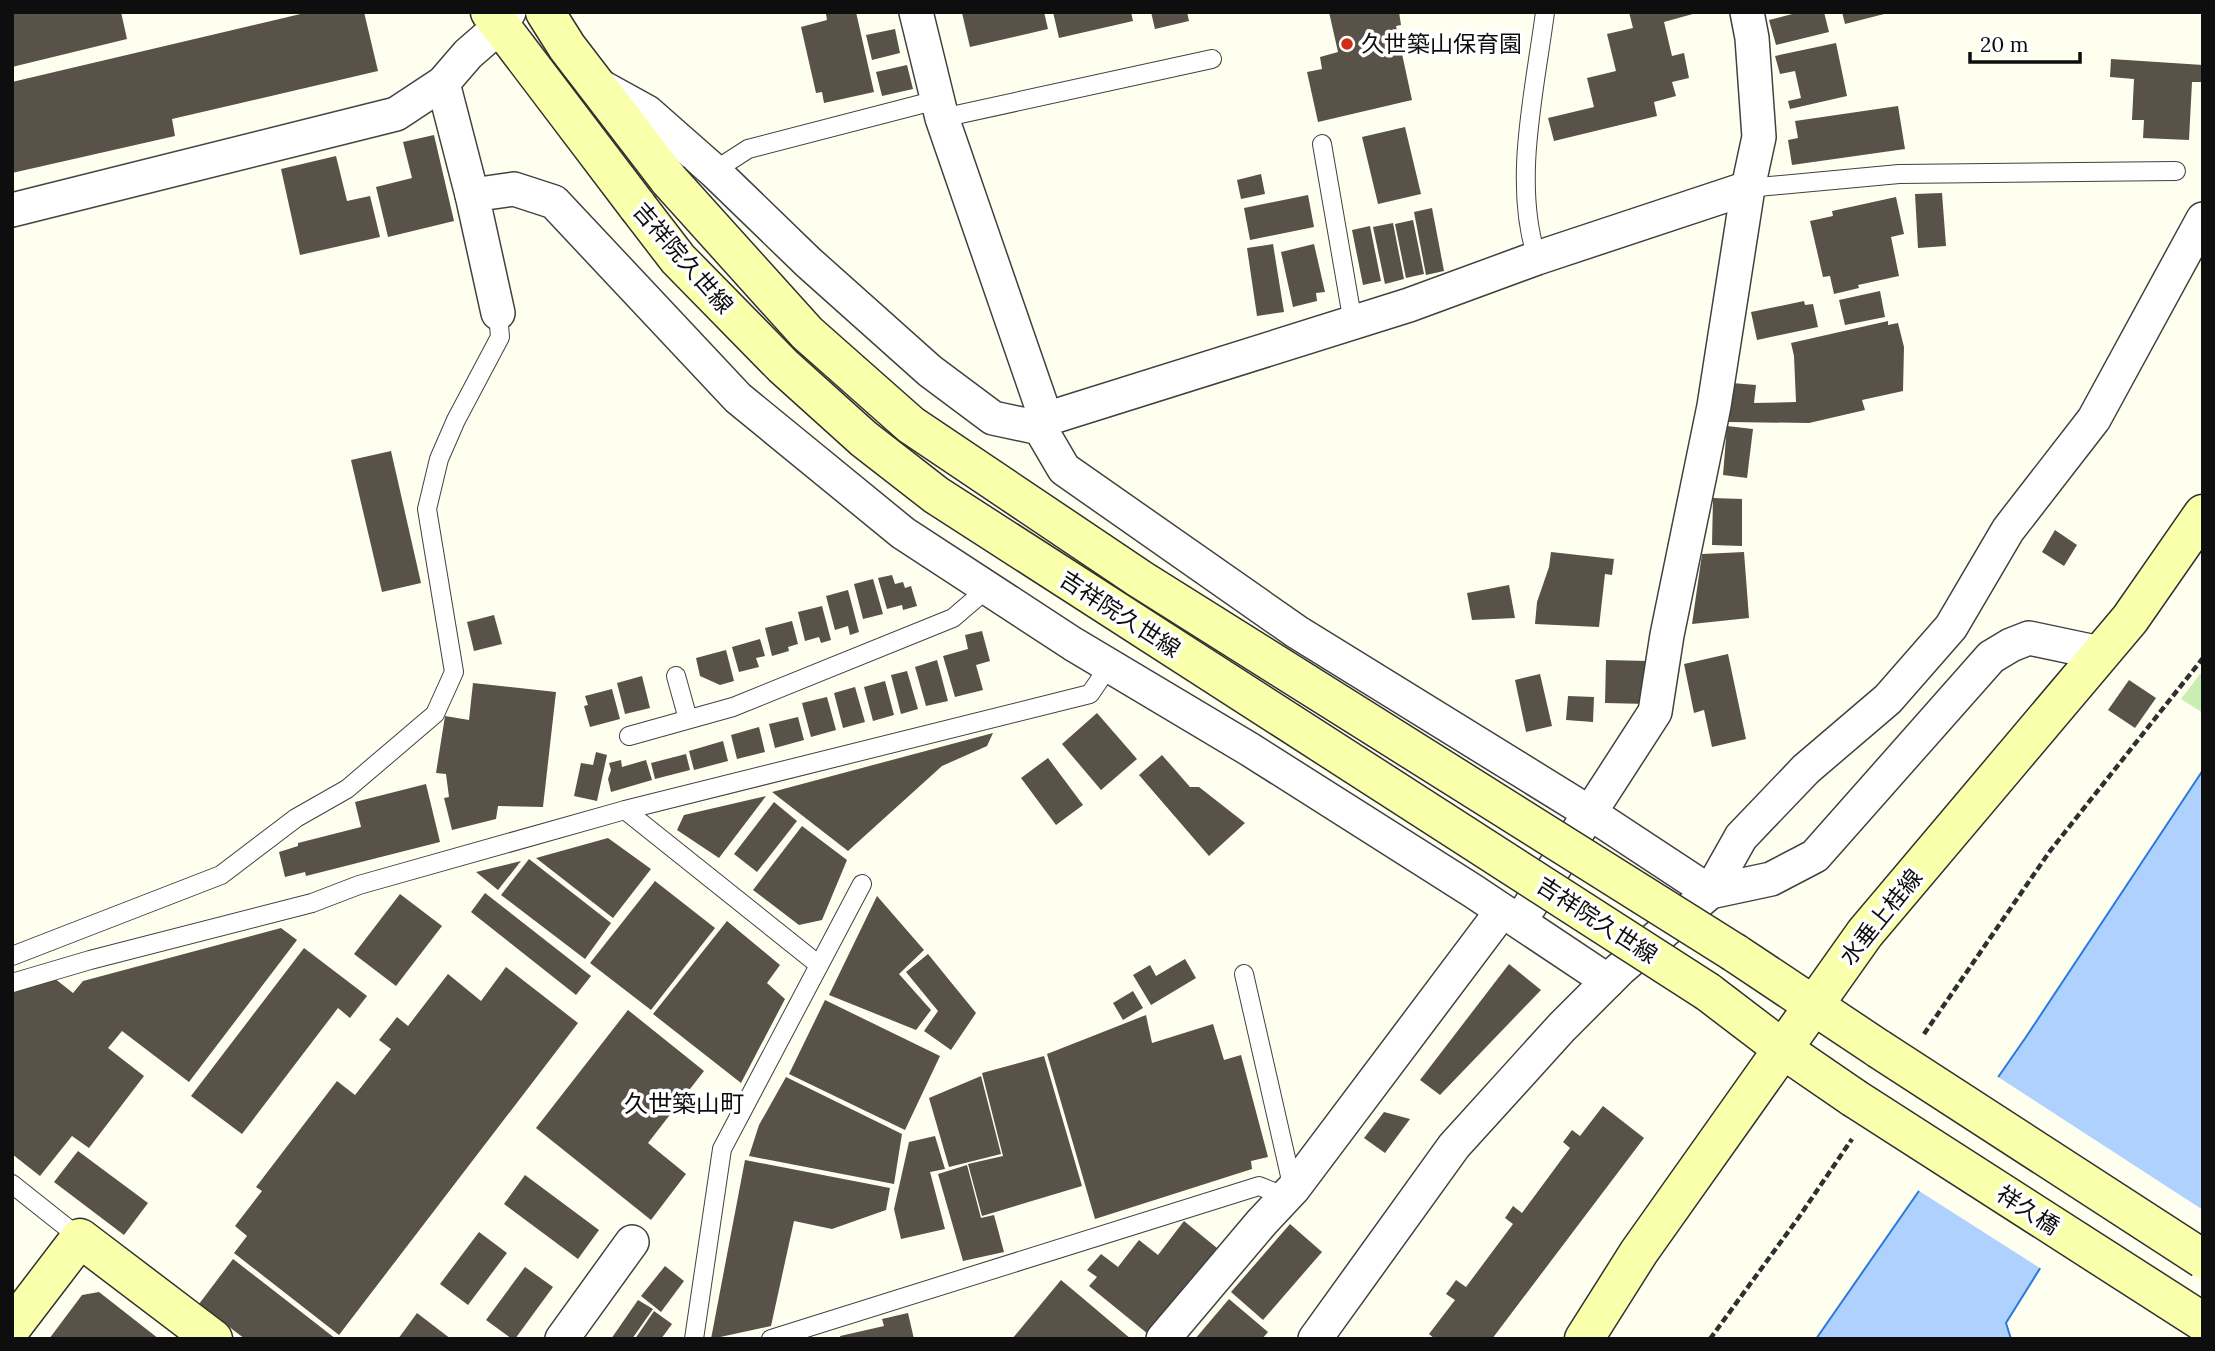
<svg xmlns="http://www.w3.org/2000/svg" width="2215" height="1351" font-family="Lora,'Noto Sans JP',serif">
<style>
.green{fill:#c9eeb4}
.water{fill:#aed2fd;stroke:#2d78dc;stroke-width:2}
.pier{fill:#fffff0}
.building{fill:#585249}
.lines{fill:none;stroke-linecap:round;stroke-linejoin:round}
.lane-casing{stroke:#414141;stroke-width:20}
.street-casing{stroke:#414141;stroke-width:36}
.secondary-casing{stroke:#303030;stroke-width:41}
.path{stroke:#303030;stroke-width:4.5;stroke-dasharray:7 3.5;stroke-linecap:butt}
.lane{stroke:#fff;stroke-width:18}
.street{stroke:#fff;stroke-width:33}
.secondary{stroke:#faffab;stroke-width:38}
.secondary-bridge-casing{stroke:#303030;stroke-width:41;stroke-linecap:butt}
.secondary-bridge{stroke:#faffab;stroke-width:38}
.poi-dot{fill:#ce2e17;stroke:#fff;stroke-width:2.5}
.labels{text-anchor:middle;stroke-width:7;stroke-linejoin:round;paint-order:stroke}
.poi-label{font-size:23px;fill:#0e0e0e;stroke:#fff;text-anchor:start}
.street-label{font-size:23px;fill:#0e0e0e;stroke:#fff}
.neighbourhood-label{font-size:24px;fill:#0e0e0e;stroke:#fff}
</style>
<rect width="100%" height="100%" fill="#fffff0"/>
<polygon class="green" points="2203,670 2203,713 2181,699"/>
<polygon class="water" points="2203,770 2203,1339 2044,1262 2006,1323 2011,1339 1816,1339 2026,1037"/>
<polygon class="pier" points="1995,1075 2203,1210 2203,1339 2153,1339 2045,1267 2043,1270 1916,1189"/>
<g class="building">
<polygon points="12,12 121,12 127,39 12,67"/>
<polygon points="309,12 364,12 378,71 172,119 175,136 12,173 12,82"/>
<polygon points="831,12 856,12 874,92 824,103 822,92 816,93 801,27 827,20 826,14"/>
<polygon points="1044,12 1048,29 970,47 962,13"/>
<polygon points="1053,12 1131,12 1133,21 1059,38"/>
<polygon points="1151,12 1187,12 1189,21 1155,29"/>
<polygon points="1329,12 1399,12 1401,25 1396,26 1412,100 1318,122 1307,72 1322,69 1320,57 1338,52"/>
<polygon points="1629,12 1700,12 1664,22 1672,56 1684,53 1689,78 1672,82 1676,96 1654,102 1657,116 1554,141 1548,118 1594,107 1587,78 1616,71 1607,34 1633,28"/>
<polygon points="1800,12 1824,12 1829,32 1776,45 1769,20"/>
<polygon points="1842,12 1887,12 1888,13 1845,24"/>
<polygon points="895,29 900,53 872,60 866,35"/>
<polygon points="1836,43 1847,96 1790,109 1788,101 1801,98 1795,71 1780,74 1775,56"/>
<polygon points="2111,59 2203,65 2203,82 2192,82 2189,140 2143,138 2144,120 2132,120 2134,79 2110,77"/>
<polygon points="907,65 913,89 882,96 876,72"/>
<polygon points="1898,106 1905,149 1792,165 1788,140 1798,138 1795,121"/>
<polygon points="1405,127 1421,194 1378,204 1362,137"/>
<polygon points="434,135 454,221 388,237 376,187 412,178 403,142"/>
<polygon points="336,156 347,201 370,196 380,237 300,255 281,169"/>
<polygon points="1261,174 1265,194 1241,199 1237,180"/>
<polygon points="1942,193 1946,246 1918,248 1915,194"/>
<polygon points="1308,195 1314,227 1250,240 1244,208"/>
<polygon points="1896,197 1904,234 1891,237 1899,276 1858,285 1859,288 1834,294 1830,276 1823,277 1810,221 1833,216 1832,211"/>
<polygon points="1432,208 1444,271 1426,275 1414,212"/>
<polygon points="1413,220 1424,274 1406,278 1395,224"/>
<polygon points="1393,223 1404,279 1385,284 1373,227"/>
<polygon points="1370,226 1381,281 1363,285 1352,230"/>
<polygon points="1273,244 1284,312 1257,316 1247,248"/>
<polygon points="1314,244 1325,292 1316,293 1317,301 1293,307 1281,252"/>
<polygon points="1880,291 1885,317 1845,325 1839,300"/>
<polygon points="1804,301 1805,305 1813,304 1818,327 1757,340 1751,312"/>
<polygon points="1888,321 1888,325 1898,323 1904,347 1903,391 1862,400 1865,410 1809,423 1729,422 1732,383 1756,385 1754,403 1796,402 1794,356 1791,343"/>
<polygon points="1727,426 1753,429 1747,478 1723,475"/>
<polygon points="391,451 421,583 382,592 351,460"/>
<polygon points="1713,498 1742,499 1742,546 1712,545"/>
<polygon points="2055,530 2077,545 2064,566 2042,552"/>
<polygon points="1551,552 1614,559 1612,575 1605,574 1599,627 1535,624 1537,602 1549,567"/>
<polygon points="1744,552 1749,618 1692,624 1702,554"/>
<polygon points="892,575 895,584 903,582 905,588 911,586 917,606 903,610 902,605 887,609 878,578"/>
<polygon points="873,579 883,614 863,619 854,584"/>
<polygon points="1509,585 1515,618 1472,620 1467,593"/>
<polygon points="848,590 859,632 850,635 848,626 835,630 826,596"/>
<polygon points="822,606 831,640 821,643 819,637 805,641 798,612"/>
<polygon points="494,615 502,644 474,651 467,622"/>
<polygon points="792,621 798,644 788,647 789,651 772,656 765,628"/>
<polygon points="982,631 990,661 976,665 983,690 955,697 943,656 968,649 965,635"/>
<polygon points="760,639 765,656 756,658 759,667 739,672 732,647"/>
<polygon points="726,650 734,681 720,685 700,676 696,658"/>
<polygon points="1728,654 1746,739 1712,747 1704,710 1694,713 1684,664"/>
<polygon points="937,660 948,701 926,706 915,667"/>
<polygon points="1606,660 1648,661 1647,704 1605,703"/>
<polygon points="907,671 918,709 901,714 891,675"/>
<polygon points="1540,674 1552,726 1526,732 1515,680"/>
<polygon points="642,676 650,708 625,714 617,683"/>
<polygon points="2129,680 2156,698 2135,728 2108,710"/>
<polygon points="885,681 894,715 873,721 864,687"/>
<polygon points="473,683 556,692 543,807 498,806 496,819 452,830 444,798 449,797 446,774 436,773 445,716 469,720"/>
<polygon points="855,687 865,722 843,728 834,693"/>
<polygon points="612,689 620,719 590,727 584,706 588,705 585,696"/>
<polygon points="1568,696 1594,697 1593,722 1566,720"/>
<polygon points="827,697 836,730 811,737 802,703"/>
<polygon points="1097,713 1137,759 1101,790 1062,744"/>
<polygon points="798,717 804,740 775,748 769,724"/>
<polygon points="759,727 765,752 737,759 731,735"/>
<polygon points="993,733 987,746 942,766 848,851 772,792"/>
<polygon points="723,741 728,761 694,770 689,751"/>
<polygon points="596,752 607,755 597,801 574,796 581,763 593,765"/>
<polygon points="686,754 690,770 655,779 651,763"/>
<polygon points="1162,755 1190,787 1199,787 1245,823 1209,856 1139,775"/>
<polygon points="1048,758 1083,805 1056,825 1021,778"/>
<polygon points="621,760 622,767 646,760 652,780 611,792 608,779 611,770 609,763"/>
<polygon points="426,784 440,842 306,876 305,872 285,877 279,852 298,846 298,843 361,827 355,802"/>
<polygon points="766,796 719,858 677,830 684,815"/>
<polygon points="774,802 797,821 757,872 734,854"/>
<polygon points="802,826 847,860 822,920 799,925 753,890"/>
<polygon points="608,838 651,869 613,918 536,858"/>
<polygon points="529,859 611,923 585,959 501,895"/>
<polygon points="521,861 498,890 476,872"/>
<polygon points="655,881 715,928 651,1010 590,963"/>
<polygon points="485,893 591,976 576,995 471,912"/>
<polygon points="400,894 442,926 396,986 354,954"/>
<polygon points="877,896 924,950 899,974 931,1010 916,1030 829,995"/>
<polygon points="727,921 780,965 767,983 785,999 741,1083 653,1014"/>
<polygon points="281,928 297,940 189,1082 122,1031 108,1048 144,1076 89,1148 72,1136 40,1176 12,1154 12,991 54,978 73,993 83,981"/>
<polygon points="304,948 367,996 350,1018 338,1008 242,1134 191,1096"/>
<polygon points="928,954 976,1013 951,1050 924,1031 938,1011 906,972"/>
<polygon points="1185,959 1196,978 1151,1005 1133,975 1150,965 1156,976"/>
<polygon points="1509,964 1541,990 1440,1095 1420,1080"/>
<polygon points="506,967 578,1023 339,1335 234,1253 247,1236 235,1226 262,1191 256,1187 337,1081 355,1095 391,1049 379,1040 397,1017 408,1026 448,974 481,1001"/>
<polygon points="1133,991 1143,1008 1123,1020 1113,1003"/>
<polygon points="825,1000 940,1056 905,1130 789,1074"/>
<polygon points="628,1010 704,1071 648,1143 686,1174 651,1220 536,1128"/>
<polygon points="1146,1015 1152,1043 1213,1024 1224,1060 1241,1055 1268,1157 1251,1161 1252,1169 1095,1219 1047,1054"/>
<polygon points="1044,1056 1082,1186 982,1216 968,1164 1003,1156 982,1073"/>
<polygon points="981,1076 1001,1154 949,1167 929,1098"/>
<polygon points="786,1077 902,1134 894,1184 749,1156 759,1125"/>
<polygon points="1603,1106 1644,1138 1492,1339 1435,1339 1429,1334 1455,1300 1446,1294 1456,1280 1466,1287 1513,1224 1505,1218 1513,1206 1522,1213 1570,1148 1563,1142 1572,1130 1580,1136"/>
<polygon points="1384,1112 1410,1119 1385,1153 1364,1138"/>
<polygon points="935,1136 945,1169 930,1172 945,1229 901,1239 894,1209 909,1142"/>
<polygon points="78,1151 148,1203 124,1235 54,1182"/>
<polygon points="745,1160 890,1188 886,1210 832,1229 794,1221 771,1326 711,1339"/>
<polygon points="967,1165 981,1218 994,1215 1004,1252 963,1261 938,1174"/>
<polygon points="525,1175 599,1230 578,1259 504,1204"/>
<polygon points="1184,1221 1217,1248 1148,1334 1089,1286 1097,1277 1087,1270 1101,1254 1118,1267 1139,1240 1158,1255"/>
<polygon points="1290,1224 1322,1252 1263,1320 1231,1292"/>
<polygon points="479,1232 507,1253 468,1305 440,1284"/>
<polygon points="233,1259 336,1339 245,1339 199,1304"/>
<polygon points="665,1266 684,1281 661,1312 641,1296"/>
<polygon points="525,1267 553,1287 515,1339 512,1339 486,1320"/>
<polygon points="1061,1280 1079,1295 1131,1339 1012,1339"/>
<polygon points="99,1292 159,1339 49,1339 82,1295"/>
<polygon points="1229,1299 1268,1332 1262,1339 1195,1339"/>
<polygon points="638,1300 653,1309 632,1339 611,1339"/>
<polygon points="654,1311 672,1324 661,1339 635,1339"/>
<polygon points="417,1313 451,1339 398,1339"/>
<polygon points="908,1313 914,1339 841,1339 840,1336 884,1326 882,1319"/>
</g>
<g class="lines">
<defs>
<g id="lane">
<polyline points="942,118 1212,59"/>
<polyline points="1322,144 1353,323"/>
<polyline points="714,171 748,149 937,100"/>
<polyline points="1748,188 1899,174 2176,171"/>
<path d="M1537,258C1512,183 1535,90 1545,12"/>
<polyline points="676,676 688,719"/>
<polyline points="629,736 733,707 953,618 988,588"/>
<polyline points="625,810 819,965"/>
<polyline points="12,956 221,875 296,818 347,789 435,714 454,672 427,509 439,459 456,420 500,337 498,313"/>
<polyline points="1244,974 1293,1189"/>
<polyline points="12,983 90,960 312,903 359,885 625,810 1090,694 1109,666"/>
<polyline points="12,1184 80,1238"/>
<polyline points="694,1339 722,1149 862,884"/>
<polyline points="771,1339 1259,1186 1286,1197"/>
</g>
<g id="street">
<polyline points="916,12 942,118 1046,419 1040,428"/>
<polyline points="443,83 472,195"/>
<polyline points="598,85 647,112 714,171 808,262 930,371 993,418 1040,428 1064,469 1297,632 1590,813 1710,892 1741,837 1806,769 1888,699 1951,627 2008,530 2094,419 2203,219"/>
<polyline points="12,210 396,114 443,83 468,54 499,27 509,12"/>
<polyline points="498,313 472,195 514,189 554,202 738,398 903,533 1073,644 1249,749 1473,891 1608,981"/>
<polyline points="1046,419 1409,305 1537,258 1748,188"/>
<polyline points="1529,907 1655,712 1667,635 1714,406 1748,188 1759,137 1752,38 1747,12"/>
<polyline points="562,1339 632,1242"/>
<polyline points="1163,1339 1262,1222 1293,1189 1502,911"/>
<polyline points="1315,1339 1454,1146 1562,1027 1620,969 1710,892 1771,879 1815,856 1991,657 2011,645 2029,638 2100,653"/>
</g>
<g id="secondary">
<polyline points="490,12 638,207"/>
<polyline points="545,12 567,47 669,180"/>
<polyline points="1735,953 1879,1049"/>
<polyline points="1708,992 1784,1050 1854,1098"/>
<polyline points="12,1327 80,1238 213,1339"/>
<polyline points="1584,1339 1639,1252 1865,933 2130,619 2203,514"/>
</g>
</defs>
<use href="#lane" class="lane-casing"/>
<use href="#street" class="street-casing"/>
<use href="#secondary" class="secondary-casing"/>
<g class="path">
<polyline points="1924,1034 2050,851 2203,658"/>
<polyline points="1710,1339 1799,1217 1852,1139"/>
</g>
<use href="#lane" class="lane"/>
<use href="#street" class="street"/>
<use href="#secondary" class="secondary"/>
<defs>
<g id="secondary-bridge">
<polyline points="669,180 807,333 911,425 1140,579 1735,953"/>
<polyline points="638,207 678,259 783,366 864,439 936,495 1708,992"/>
<polyline points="1879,1049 2203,1259"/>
<polyline points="1854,1098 2203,1322"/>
</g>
</defs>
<use href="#secondary-bridge" class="secondary-bridge-casing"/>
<use href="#secondary-bridge" class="secondary-bridge"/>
</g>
<circle class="poi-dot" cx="1347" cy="44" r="7"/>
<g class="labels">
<g class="poi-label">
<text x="1361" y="52">久世築山保育園</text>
</g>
<g class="street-label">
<text transform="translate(683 258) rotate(49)" y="8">吉祥院久世線</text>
<text transform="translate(1120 614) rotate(33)" y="8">吉祥院久世線</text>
<text transform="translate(1881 917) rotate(-51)" y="8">水垂上桂線</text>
<text transform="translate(1597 920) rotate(33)" y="8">吉祥院久世線</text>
<text transform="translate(2028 1210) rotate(33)" y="8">祥久橋</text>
</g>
<g class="neighbourhood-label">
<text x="684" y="1112">久世築山町</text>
</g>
</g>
<rect width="2215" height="1351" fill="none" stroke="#0e0e0e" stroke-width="28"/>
<path d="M1970 52v10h110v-10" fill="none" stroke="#0e0e0e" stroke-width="3.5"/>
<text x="1980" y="52" font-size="21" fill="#0e0e0e" stroke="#ffffff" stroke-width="5" paint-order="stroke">20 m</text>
</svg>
